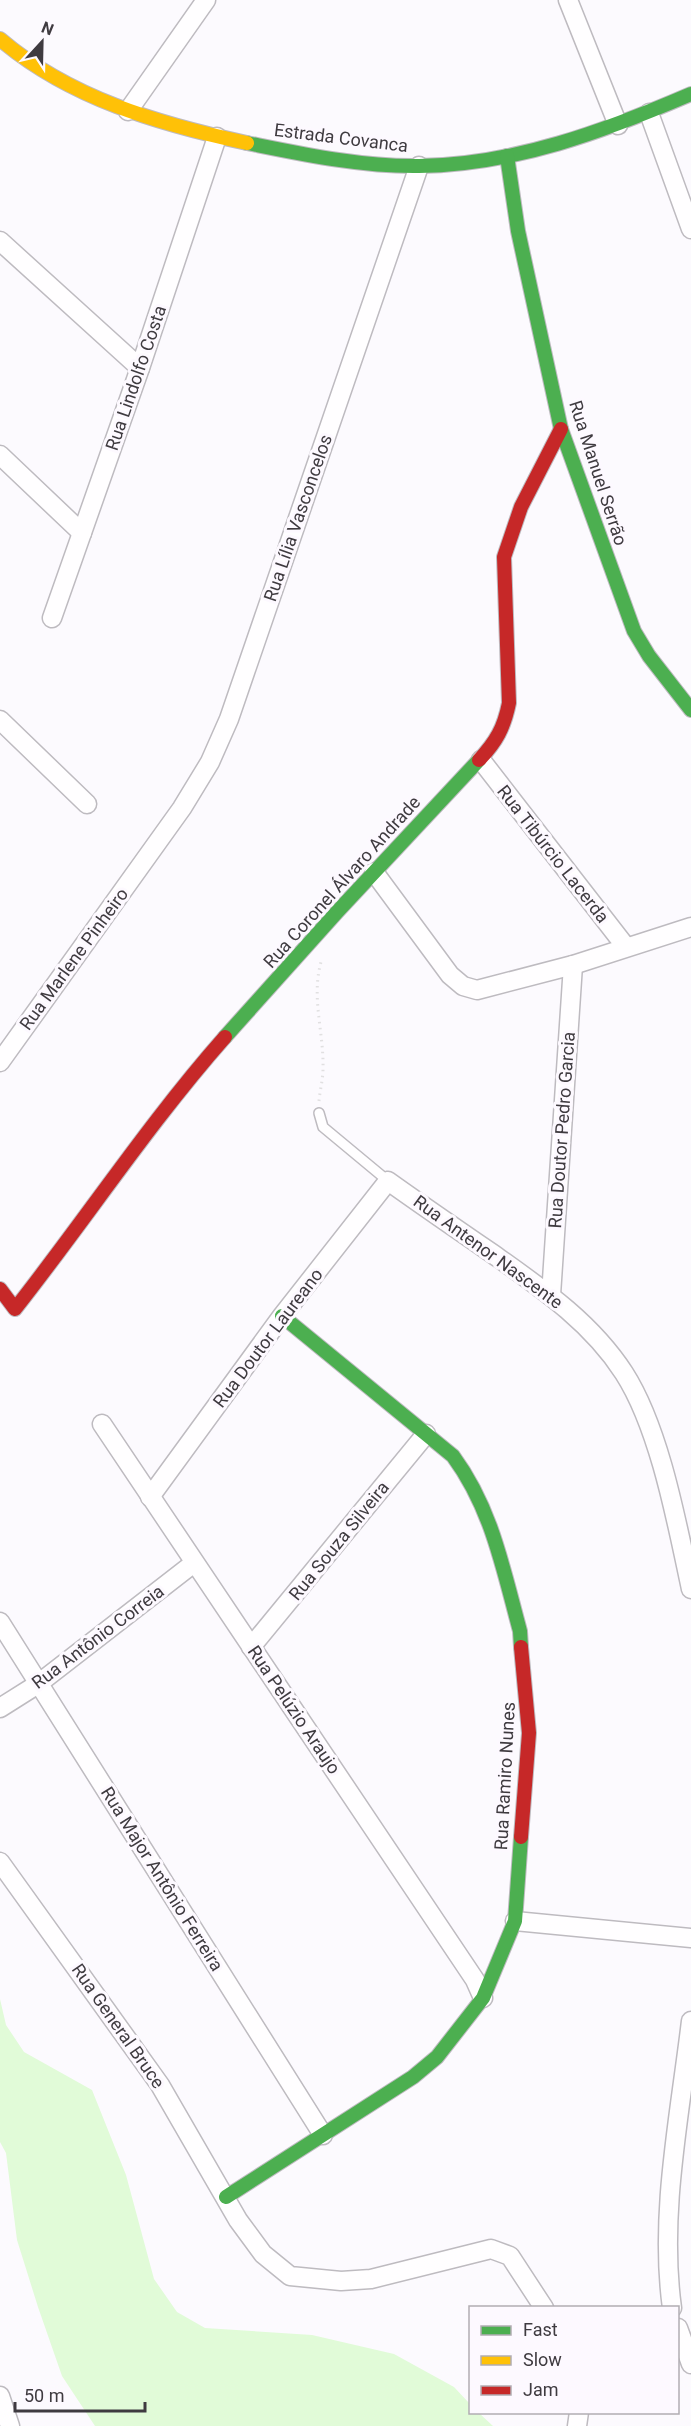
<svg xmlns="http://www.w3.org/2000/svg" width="691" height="2426" font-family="Roboto,sans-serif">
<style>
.green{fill:#e1fbd8}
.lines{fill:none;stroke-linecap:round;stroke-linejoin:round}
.lane-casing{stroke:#bebbc0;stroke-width:12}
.street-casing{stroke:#bebbc0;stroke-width:21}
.fast-casing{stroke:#bebbc0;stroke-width:16}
.slow-casing{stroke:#bebbc0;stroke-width:16}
.jam-casing{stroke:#bebbc0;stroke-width:16}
.path{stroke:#e1e0e1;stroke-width:3;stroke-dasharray:1.5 4.5;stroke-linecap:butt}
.lane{stroke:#fffeff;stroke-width:9}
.street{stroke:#fffeff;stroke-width:18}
.fast{stroke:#4caf50;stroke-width:14}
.slow{stroke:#ffc107;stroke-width:14}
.jam{stroke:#c62828;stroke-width:14}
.labels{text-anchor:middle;stroke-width:6;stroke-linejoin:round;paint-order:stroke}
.street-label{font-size:18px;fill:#3f3b40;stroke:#fdf9ff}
</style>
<rect width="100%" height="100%" fill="#fcfafe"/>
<polygon class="green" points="0,1999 6,2025 24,2052 92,2090 126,2175 154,2279 177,2312 205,2328 312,2335 394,2354 454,2387 470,2404 470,2412 479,2413 493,2426 95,2426 62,2376 38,2307 17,2240 6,2153 0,2142"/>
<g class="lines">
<defs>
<polyline id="lane" points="319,1113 323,1127 388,1181"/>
<g id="street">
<polyline points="568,0 618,125"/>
<polyline points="128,111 206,0"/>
<polyline points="649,113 691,229"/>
<polyline points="0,241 140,368"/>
<polyline points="0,455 82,533"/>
<polyline points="52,618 140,368 217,137"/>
<polyline points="0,720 87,804"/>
<polyline points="481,760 626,947"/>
<polyline points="374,872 450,975 463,986 477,990 573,965 691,927"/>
<polyline points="0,1062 182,808 210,762 229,719 419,166"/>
<polyline points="551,1295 573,965"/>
<polyline points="102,1424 475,1980 483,1998"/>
<path d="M150,1497L282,1316L388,1181C423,1206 458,1230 493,1254C541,1288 591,1322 624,1373C660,1429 677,1524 691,1589"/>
<polyline points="0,1622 323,2135"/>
<polyline points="251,1647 426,1434"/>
<polyline points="0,1708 38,1684 194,1563"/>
<polyline points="0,1862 160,2085 238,2220 263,2254 290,2276 341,2281 371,2279 491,2249 510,2256 544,2308"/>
<polyline points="515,1921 691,1938"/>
<path d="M672,2308C659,2214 680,2115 691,2021"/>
<polyline points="678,2328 691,2364"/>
<polyline points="0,2396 10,2426"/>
<polyline points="577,2426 579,2412"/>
</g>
<g id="fast">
<path d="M247,143C302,154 362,167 419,166C514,165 605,131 691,94"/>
<polyline points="507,156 518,231 561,429 634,631 649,656 691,710"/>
<polyline points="225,1037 337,912 479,760"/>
<path d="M282,1316L453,1456C492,1509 503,1569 520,1631L521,1647"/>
<polyline points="226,2197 413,2077 437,2057 483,1998 515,1921 521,1837"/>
</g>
<path id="slow" d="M0,39C69,98 159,124 247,143"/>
<g id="jam">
<path d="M479,760C496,742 504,728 509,703L504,557L521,507L561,429"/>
<path d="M0,1289L15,1309C86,1219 149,1123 225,1037"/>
<polyline points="521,1837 529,1733 521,1647"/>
</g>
</defs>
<use href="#lane" class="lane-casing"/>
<use href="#street" class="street-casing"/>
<use href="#fast" class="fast-casing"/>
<use href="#slow" class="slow-casing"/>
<use href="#jam" class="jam-casing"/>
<path class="path" d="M319,1101C320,1090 323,1079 323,1069C324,1032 311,998 321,962"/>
<use href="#lane" class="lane"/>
<use href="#street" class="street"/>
<use href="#fast" class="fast"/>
<use href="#slow" class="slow"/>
<use href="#jam" class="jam"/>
</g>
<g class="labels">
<g class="street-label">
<text transform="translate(341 138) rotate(7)" y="6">Estrada Covanca</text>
<text transform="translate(136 378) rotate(-71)" y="6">Rua Lindolfo Costa</text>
<text transform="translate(598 473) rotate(72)" y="6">Rua Manuel Serrão</text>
<text transform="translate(298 518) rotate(-71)" y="6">Rua Lília Vasconcelos</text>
<text transform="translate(553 854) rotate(52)" y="6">Rua Tibúrcio Lacerda</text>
<text transform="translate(342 882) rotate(-48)" y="6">Rua Coronel Álvaro Andrade</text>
<text transform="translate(74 959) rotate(-54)" y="6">Rua Marlene Pinheiro</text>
<text transform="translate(562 1130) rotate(-86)" y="6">Rua Doutor Pedro Garcia</text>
<text transform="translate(488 1252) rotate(36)" y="6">Rua Antenor Nascente</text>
<text transform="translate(268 1338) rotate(-53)" y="6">Rua Doutor Laureano</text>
<text transform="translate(339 1541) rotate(-51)" y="6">Rua Souza Silveira</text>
<text transform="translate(98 1637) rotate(-37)" y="6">Rua Antônio Correia</text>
<text transform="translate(294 1710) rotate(56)" y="6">Rua Pelúzio Araujo</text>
<text transform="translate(505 1776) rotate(-87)" y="6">Rua Ramiro Nunes</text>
<text transform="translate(162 1879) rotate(58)" y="6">Rua Major Antônio Ferreira</text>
<text transform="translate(118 2026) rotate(55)" y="6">Rua General Bruce</text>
</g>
</g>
<rect x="469" y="2306" width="210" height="108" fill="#fdf9ff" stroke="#b1adb3" stroke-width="1.5"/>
<rect x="481" y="2326" width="30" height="9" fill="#4caf50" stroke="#b1adb3" stroke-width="1.5"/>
<text x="523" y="2336" font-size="18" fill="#3f3b40">Fast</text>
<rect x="481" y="2356" width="30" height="9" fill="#ffc107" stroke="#b1adb3" stroke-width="1.5"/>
<text x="523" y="2366" font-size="18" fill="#3f3b40">Slow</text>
<rect x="481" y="2386" width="30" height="9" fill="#c62828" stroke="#b1adb3" stroke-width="1.5"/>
<text x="523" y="2396" font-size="18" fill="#3f3b40">Jam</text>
<g transform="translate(42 42) rotate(22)" stroke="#fdf9ff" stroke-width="4.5" paint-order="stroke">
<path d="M0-4.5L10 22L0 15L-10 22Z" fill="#3f3b40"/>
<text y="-9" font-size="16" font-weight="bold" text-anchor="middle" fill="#3f3b40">N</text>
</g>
<path d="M15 2402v9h130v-9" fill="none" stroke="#3f3b40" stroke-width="3"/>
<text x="24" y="2402" font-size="18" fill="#3f3b40" stroke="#fdf9ff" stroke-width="4.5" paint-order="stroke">50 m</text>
</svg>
